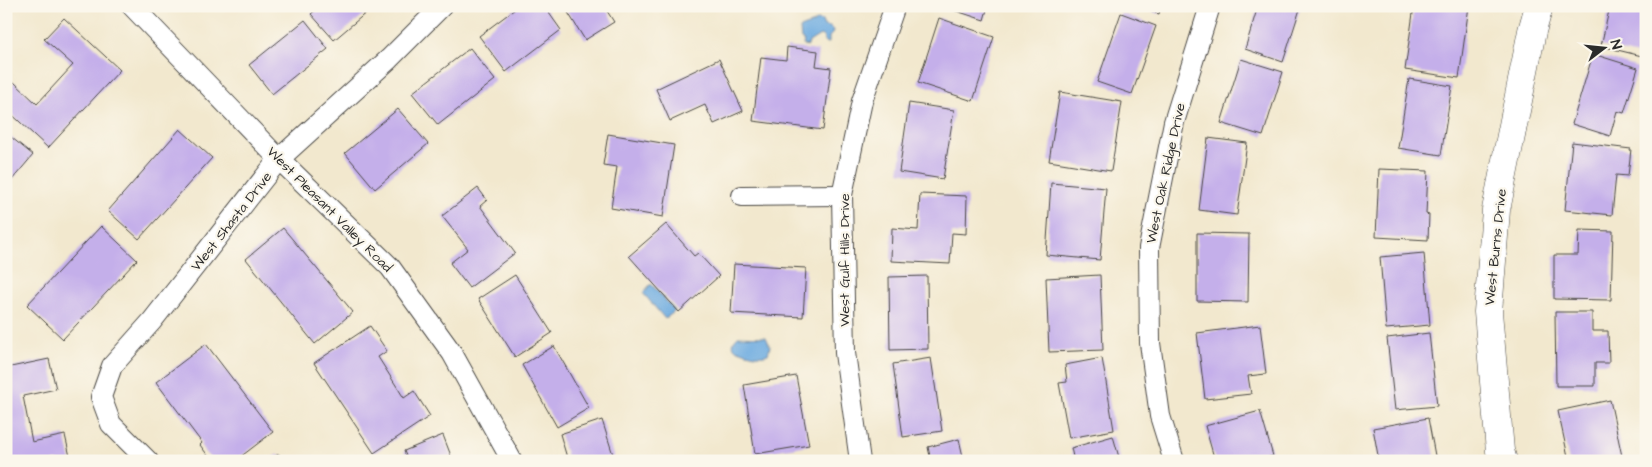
<svg xmlns="http://www.w3.org/2000/svg" width="1652" height="467" font-family="'Architects Daughter',sans-serif">
<style>
.water{fill:#6eace0;stroke:#4c6c86}
.building{fill:#c4afea}
.lines{fill:none;stroke-linecap:round;stroke-linejoin:round}
.street-casing{stroke:#494743;stroke-width:22}
.secondary-casing{stroke:#494743;stroke-width:29}
.street{stroke:#fff;stroke-width:20}
.secondary{stroke:#fff;stroke-width:28}
.labels{text-anchor:middle;stroke-width:4.5;stroke-linejoin:round;paint-order:stroke}
.street-label{font-size:14px;fill:#2b2b2b;stroke:#fbf7ec}
</style>
<rect width="100%" height="100%" fill="#fbf7ec"/>
<filter id="ink" filterUnits="userSpaceOnUse"><feTurbulence type="fractalNoise" baseFrequency=".02" numOctaves="2"/><feDisplacementMap in="SourceGraphic" scale="10" xChannelSelector="R" yChannelSelector="G"/><feConvolveMatrix kernelMatrix="1 2 1 2 8 2 1 2 1" color-interpolation-filters="sRGB"/></filter>
<filter id="wash" filterUnits="userSpaceOnUse"><feTurbulence type="fractalNoise" baseFrequency=".0096" numOctaves="4" result="noise"/><feDisplacementMap in="SourceGraphic" scale="20" xChannelSelector="R" yChannelSelector="G"/><feGaussianBlur stdDeviation="1.12" result="paint"/><feColorMatrix in="noise" values="0 0 0 0 0 0 0 0 0 0 0 0 0 0 0 0 0 1.4 0 .05"/><feComposite in="paint" operator="in"/></filter>
<g filter="url(#wash)">
<rect width="100%" height="100%" fill="#f2e8ce"/>
<g class="water">
<path d="M817,20L822,21L824,26L830,27L833,30L832,34L829,37V43L824,42V37L820,35L809,42L808,46L803,45L804,41L801,39L800,29C805,24 812,26 817,20Z"/>
<polygon points="651,284 675,311 665,319 643,293"/>
<path d="M738,336L766,337L770,346L768,354C758,358 743,352 734,348C732,343 734,340 738,336Z"/>
</g>
<g id="blocks">
<g class="building">
<polygon points="320,6 374,6 334,40 311,14"/>
<polygon points="519,6 544,6 561,30 506,72 479,36"/>
<polygon points="564,6 615,6 607,11 614,22 585,40"/>
<polygon points="941,6 988,6 984,20"/>
<polygon points="1135,6 1161,6 1159,14"/>
<polygon points="1258,6 1301,6 1283,62 1245,49"/>
<polygon points="1414,6 1469,6 1459,78 1405,70"/>
<polygon points="1610,6 1646,6 1646,57 1601,46"/>
<polygon points="1121,13 1156,26 1132,94 1097,82"/>
<polygon points="64,18 120,70 48,148 6,109 6,90 14,82 37,104 73,65 44,39"/>
<polygon points="939,18 994,37 973,101 918,83"/>
<polygon points="305,20 328,49 272,94 249,65"/>
<polygon points="787,47 818,51 816,66 831,68 823,130 753,121 761,57 786,60"/>
<polygon points="470,48 495,80 438,125 412,93"/>
<polygon points="1593,54 1638,68 1624,113 1617,111 1610,136 1572,124"/>
<polygon points="719,59 743,111 714,124 705,105 670,121 656,89"/>
<polygon points="1241,59 1283,72 1263,136 1221,123"/>
<polygon points="1409,79 1452,86 1441,155 1398,148"/>
<polygon points="1060,92 1122,102 1111,171 1049,161"/>
<polygon points="909,103 954,110 943,179 899,172"/>
<polygon points="398,109 428,144 375,189 345,153"/>
<polygon points="180,129 212,158 139,239 108,211"/>
<polygon points="6,133 33,155 6,187"/>
<polygon points="608,134 674,145 663,217 611,208 617,167 603,165"/>
<polygon points="1208,138 1247,143 1237,215 1199,210"/>
<polygon points="1572,142 1631,149 1628,176 1616,175 1612,215 1565,210"/>
<polygon points="1379,169 1428,171 1426,214 1429,215 1428,240 1376,237"/>
<polygon points="1051,183 1106,188 1100,260 1046,255"/>
<polygon points="478,188 487,200 480,206 515,253 469,288 450,263 468,249 442,216"/>
<polygon points="920,194 967,196 966,234 952,233 950,264 891,261 892,228 918,230"/>
<polygon points="666,224 694,256 698,253 719,276 679,312 629,256"/>
<polygon points="101,226 137,260 63,339 27,305"/>
<polygon points="283,228 353,312 315,344 246,259"/>
<polygon points="1579,230 1613,231 1611,300 1554,299 1554,255 1578,255"/>
<polygon points="1197,233 1249,234 1248,302 1197,301"/>
<polygon points="1424,253 1430,325 1386,329 1380,257"/>
<polygon points="734,264 806,268 803,317 731,313"/>
<polygon points="515,275 552,333 515,357 478,299"/>
<polygon points="1100,275 1103,350 1049,352 1046,278"/>
<polygon points="927,276 928,349 890,350 889,277"/>
<polygon points="1555,312 1592,312 1592,331 1608,331 1609,363 1595,363 1595,386 1556,386"/>
<polygon points="1260,325 1266,374 1248,376 1251,394 1205,399 1197,333"/>
<polygon points="370,326 387,351 378,357 404,398 414,391 430,416 374,453 314,363"/>
<polygon points="1429,333 1437,406 1395,410 1387,338"/>
<polygon points="206,344 273,432 235,461 212,461 200,445 202,443 156,382"/>
<polygon points="554,346 589,408 557,427 522,365"/>
<polygon points="931,358 942,431 903,437 893,364"/>
<polygon points="1102,358 1114,430 1069,438 1059,383 1067,382 1065,365"/>
<polygon points="49,359 56,389 23,396 32,442 65,435 71,461 6,461 6,368"/>
<polygon points="796,376 809,445 755,454 744,385"/>
<polygon points="1610,400 1623,461 1569,461 1558,411"/>
<polygon points="1260,411 1273,456 1263,459 1263,461 1215,461 1205,426"/>
<polygon points="1428,418 1436,461 1379,461 1373,428"/>
<polygon points="602,420 615,461 568,461 560,434"/>
<polygon points="443,435 453,461 408,461 404,451"/>
<polygon points="1113,436 1120,461 1074,461 1071,448"/>
<polygon points="959,439 964,461 931,461 928,447"/>
<polygon points="279,454 283,461 265,461"/>
</g>
</g>
</g>
<g filter="url(#ink)">
<use href="#blocks" fill-opacity="0" stroke="#494743" stroke-width="1"/>
<g class="lines">
<defs>
<g id="street">
<polyline points="132,6 279,159 390,267 452,353 512,461"/>
<polyline points="742,196 842,195"/>
<polyline points="148,461 111,424 101,397 112,366 152,321 279,159 389,59 442,6"/>
<polyline points="860,461 845,353 842,195 862,101 895,6"/>
<polyline points="1174,461 1160,416 1150,343 1149,248 1174,122 1210,6"/>
</g>
<polyline id="secondary" points="1503,461 1500,451 1488,312 1496,210 1532,31 1539,6"/>
</defs>
<use href="#street" class="street-casing"/>
<use href="#secondary" class="secondary-casing"/>
<use href="#street" class="street"/>
<use href="#secondary" class="secondary"/>
</g>
</g>
<g class="labels">
<g class="street-label">
<text transform="translate(1165 173) rotate(-78)" y="5">West Oak Ridge Drive</text>
<text transform="translate(330 209) rotate(45)" y="5">West Pleasant Valley Road</text>
<text transform="translate(231 221) rotate(-52)" y="5">West Shasta Drive</text>
<text transform="translate(1495 247) rotate(-84)" y="5">West Burns Drive</text>
<text transform="translate(844 260) rotate(-90)" y="5">West Gulf Hills Drive</text>
</g>
</g>
<rect width="1652" height="467" fill="none" stroke="#fbf7ec" stroke-width="25"/>
<g transform="translate(1604 48) rotate(74)" stroke="#fbf7ec" stroke-width="4" paint-order="stroke">
<path d="M0-4L9 19L0 12L-9 19Z" fill="#2b2b2b"/>
<text y="-8" font-size="14" font-weight="bold" text-anchor="middle" fill="#2b2b2b">N</text>
</g>
</svg>
